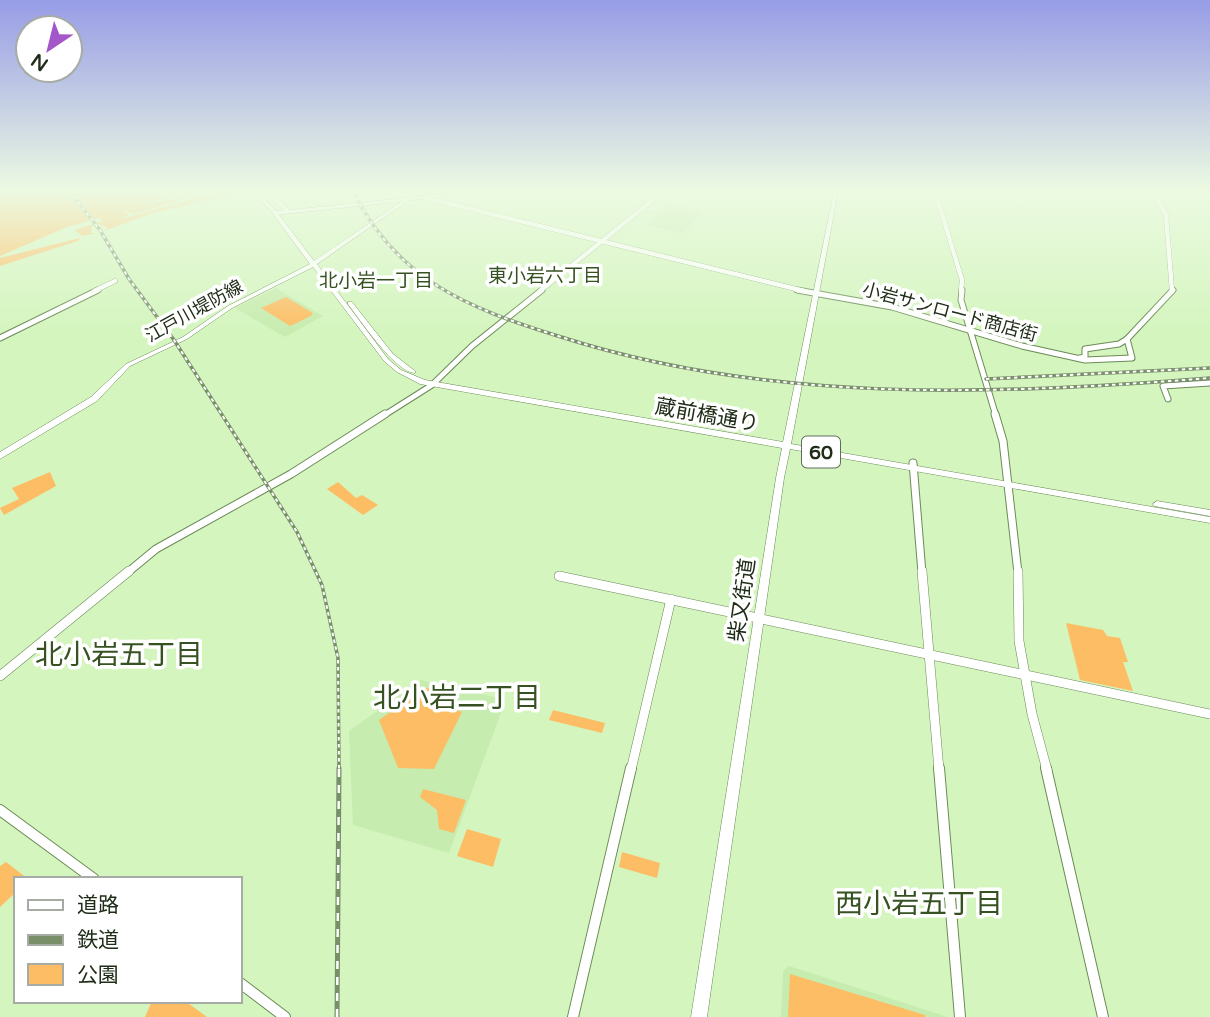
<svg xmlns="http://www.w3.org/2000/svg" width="1210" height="1017" font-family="'Varela Round','Noto Sans JP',sans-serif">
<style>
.built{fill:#c7ecaf}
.green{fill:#fdbd64}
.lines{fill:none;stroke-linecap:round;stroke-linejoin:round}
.minor-far4-casing{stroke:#6c8a58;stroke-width:5}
.minor-far3-casing{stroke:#6c8a58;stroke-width:7}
.minor-far2-casing{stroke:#6c8a58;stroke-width:9}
.minor-far1-casing{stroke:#6c8a58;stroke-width:10}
.minor-casing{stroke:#6c8a58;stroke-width:12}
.major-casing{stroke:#6c8a58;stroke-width:1}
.highway-casing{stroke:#6c8a58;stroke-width:1}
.minor-far4{stroke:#fff;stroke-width:4.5}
.minor-far3{stroke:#fff;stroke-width:5}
.minor-far2{stroke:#fff;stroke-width:7}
.minor-far1{stroke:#fff;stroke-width:9}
.minor{stroke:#fff;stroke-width:10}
.major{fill:#fff;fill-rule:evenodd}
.highway{fill:#fff;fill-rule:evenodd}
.rail-far1-casing{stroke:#788f69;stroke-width:3.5}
.rail-casing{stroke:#788f69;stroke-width:5}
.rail-far1{stroke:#fff;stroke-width:2;stroke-dasharray:3.5;stroke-linecap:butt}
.rail{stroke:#fff;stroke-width:2.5;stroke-dasharray:8;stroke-linecap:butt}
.labels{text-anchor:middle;stroke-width:7;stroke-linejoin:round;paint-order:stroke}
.far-street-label{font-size:18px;fill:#202d18;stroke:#fff}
.far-neighbourhood-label{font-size:19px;fill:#375222;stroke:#fff}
.shield{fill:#fff;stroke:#636c5d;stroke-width:2}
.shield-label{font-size:19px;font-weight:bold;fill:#202d18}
.street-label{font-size:21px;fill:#202d18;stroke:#fff}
.near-neighbourhood-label{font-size:28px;fill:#375222;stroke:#fff}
</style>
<rect width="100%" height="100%" fill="#d4f5be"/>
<g class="built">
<polygon points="667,205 702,212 703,213 682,233 647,225 655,214 643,211 659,211"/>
<polygon points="276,288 323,316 285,337 235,308"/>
<polygon points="421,680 503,699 505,702 449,853 353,825 349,731"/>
<polygon points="789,966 945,1016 946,1017 781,1017 783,971"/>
</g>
<g class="green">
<polygon points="9,191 204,191 131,206 203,194 133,214 123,209 129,215 121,219 220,191 246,191 150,214 104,231 108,228 99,224 92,226 91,233 97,233 82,236 75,230 103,221 99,218 67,227 0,256 0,194"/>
<polygon points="80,238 78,241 0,266 0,258"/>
<polygon points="286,297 313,313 311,316 290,326 261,308"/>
<polygon points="50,472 56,486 4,515 0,508 19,499 12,488"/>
<polygon points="338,482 356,498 362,495 378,505 363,515 327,489"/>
<polygon points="1066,623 1103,630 1107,636 1120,638 1128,662 1123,662 1133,691 1080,680"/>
<polygon points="426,688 442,692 437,703 462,712 434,769 398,768 379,720"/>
<polygon points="553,710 605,723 602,733 549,720"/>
<polygon points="423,789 466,800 454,833 439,829 437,810 420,797"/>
<polygon points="467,829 501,839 493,867 457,856"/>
<polygon points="622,852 660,863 657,878 619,867"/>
<polygon points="6,862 28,879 16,879 16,892 0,907 0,866"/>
<polygon points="790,974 925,1015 925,1017 788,1017"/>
<polygon points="152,1001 185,1001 207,1017 145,1017"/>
</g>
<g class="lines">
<defs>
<g id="minor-far4">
<polyline points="935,191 962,280 961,291"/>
<polyline points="1153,191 1166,215 1172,291"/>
<polyline points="426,198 804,291"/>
<polyline points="94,291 115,281"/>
<polyline points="540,291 664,191"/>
</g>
<g id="minor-far3">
<polyline points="797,290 892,307 1022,346 1085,360 1132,358 1127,339"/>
<polyline points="962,290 961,300 996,416"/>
<polyline points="0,338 98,290"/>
<polyline points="1080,358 1085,357 1085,349 1119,344 1127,339 1173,290"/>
<polyline points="1168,399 1163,386 1210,383"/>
<polyline points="383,416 432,385 472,346 542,290"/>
</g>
<g id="minor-far2">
<polyline points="995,414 1003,441 1018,573"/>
<polyline points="913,463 922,573"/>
<polyline points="127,573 156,549 291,474 385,414"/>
</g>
<g id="minor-far1">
<polyline points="922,571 939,770"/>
<polyline points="1018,571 1019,641 1032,714 1047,770"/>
<polyline points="559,576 1210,714"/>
<polyline points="0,676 129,571"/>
<polyline points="631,770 671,599"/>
</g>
<g id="minor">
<polyline points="939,768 960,1017"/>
<polyline points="1046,768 1103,1017"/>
<polyline points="0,810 94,879"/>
<polyline points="240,983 285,1017"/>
<polyline points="573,1017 631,768"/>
</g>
<g id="major">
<polygon points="417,191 422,191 317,264 388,359 401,370 425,380 783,442 834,191 838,191 791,444 1210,517 1210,523 790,449 784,478 707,1017 691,1017 776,478 782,448 420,384 397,372 384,361 313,267 232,308 187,339 130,366 97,401 0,459 0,452 91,397 126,364 183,337 228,306 310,264 273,214 273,212 277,212 314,261"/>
<path d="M348,302H352L393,354L415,371V373C395,372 361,321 348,304Z"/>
<polygon points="1157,501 1210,510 1210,516 1154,506 1153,504"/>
</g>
<polygon id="highway" points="251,191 257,191 276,211 284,210 263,191 269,191 290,210 475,191 496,191 275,215"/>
</defs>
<use href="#minor-far4" class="minor-far4-casing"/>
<use href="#minor-far3" class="minor-far3-casing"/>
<use href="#minor-far2" class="minor-far2-casing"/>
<use href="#minor-far1" class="minor-far1-casing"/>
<use href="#minor" class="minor-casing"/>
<use href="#major" class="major-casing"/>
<use href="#highway" class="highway-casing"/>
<use href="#minor-far4" class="minor-far4"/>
<use href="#minor-far3" class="minor-far3"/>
<use href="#minor-far2" class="minor-far2"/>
<use href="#minor-far1" class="minor-far1"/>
<use href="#minor" class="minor"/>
<use href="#major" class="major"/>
<use href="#highway" class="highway"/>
<defs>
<g id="rail-far1">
<polyline points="69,191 100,230 129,279 174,340 297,532 322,585 338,658 339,770"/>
<path d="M353,191C397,280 468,308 558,336C769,404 991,395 1210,378"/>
<polyline points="986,379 1210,368"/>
</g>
<polyline id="rail" points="337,1017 339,768"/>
</defs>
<use href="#rail-far1" class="rail-far1-casing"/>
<use href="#rail" class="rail-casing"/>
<use href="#rail-far1" class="rail-far1"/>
<use href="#rail" class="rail"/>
</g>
<linearGradient id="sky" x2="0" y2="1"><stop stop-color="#979ce6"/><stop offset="0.57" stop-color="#ecfae2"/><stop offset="1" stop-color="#ecfae2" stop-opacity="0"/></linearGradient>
<rect width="1210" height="334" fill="url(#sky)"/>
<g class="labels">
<g class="far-street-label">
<text transform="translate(194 311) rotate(-29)" y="6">江戸川堤防線</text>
<text transform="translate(950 312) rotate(15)" y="6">小岩サンロード商店街</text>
</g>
<g class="far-neighbourhood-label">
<text x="545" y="282">東小岩六丁目</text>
<text x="376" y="287">北小岩一丁目</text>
</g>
<rect class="shield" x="802" y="436.5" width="38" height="31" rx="5"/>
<g class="shield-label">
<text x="821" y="459">60</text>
</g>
<g class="street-label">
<text transform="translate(707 415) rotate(10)" y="7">蔵前橋通り</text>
<text transform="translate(742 600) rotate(-82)" y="7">柴又街道</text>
</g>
<g class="near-neighbourhood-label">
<text x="119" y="664">北小岩五丁目</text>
<text x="457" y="707">北小岩二丁目</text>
<text x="919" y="913">西小岩五丁目</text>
</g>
</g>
<rect x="14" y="877" width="228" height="126" fill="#ffffff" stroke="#a6aba3" stroke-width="2"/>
<rect x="28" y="900" width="35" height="10" fill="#ffffff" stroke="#a6aba3" stroke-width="2"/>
<text x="77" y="912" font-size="21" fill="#202d18">道路</text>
<rect x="28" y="935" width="35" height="10" fill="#788f69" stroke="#a6aba3" stroke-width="2"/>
<text x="77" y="947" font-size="21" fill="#202d18">鉄道</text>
<rect x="28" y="964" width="35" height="21" fill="#fdbd64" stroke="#a6aba3" stroke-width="2"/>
<text x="77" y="982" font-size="21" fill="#202d18">公園</text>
<g transform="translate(49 49) rotate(215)"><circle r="33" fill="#ffffff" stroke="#a6aba3" stroke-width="2"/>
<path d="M0-5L12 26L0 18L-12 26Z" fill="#a457c9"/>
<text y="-10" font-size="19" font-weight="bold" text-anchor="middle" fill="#202d18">N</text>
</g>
</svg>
